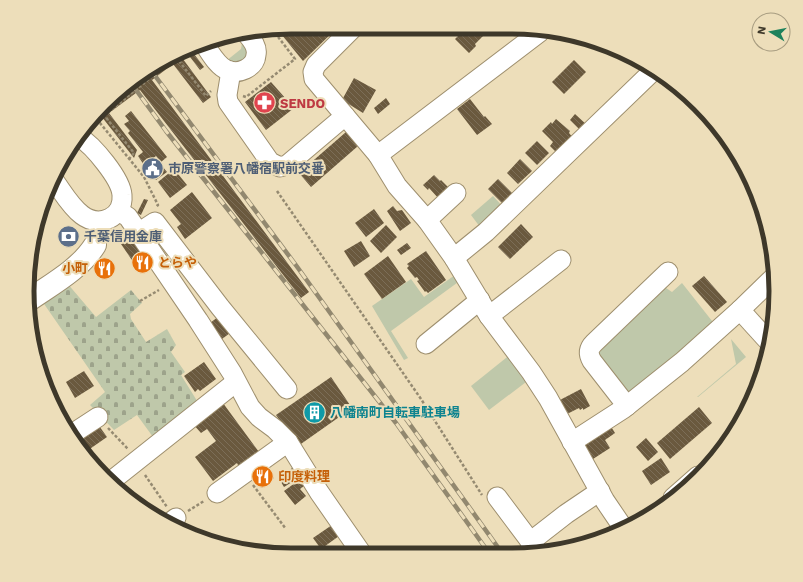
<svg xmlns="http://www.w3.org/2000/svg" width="803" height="582" font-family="'Work Sans','Noto Sans JP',sans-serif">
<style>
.green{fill:#bfc8aa}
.cemetery{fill:url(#cemetery-stones)}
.building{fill:url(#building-back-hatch)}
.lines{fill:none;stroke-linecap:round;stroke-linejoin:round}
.minor-casing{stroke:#9e8f6e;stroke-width:21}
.major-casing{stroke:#9e8f6e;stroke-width:24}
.path{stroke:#958a71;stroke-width:2.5;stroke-dasharray:3 2;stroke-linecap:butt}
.minor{stroke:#fff;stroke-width:19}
.major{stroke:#fff;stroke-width:22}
.rail-casing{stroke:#92886f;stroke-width:4.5}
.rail{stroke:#eddeba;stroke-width:3;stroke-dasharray:9;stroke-linecap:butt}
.path-bridge{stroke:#958a71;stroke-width:2.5;stroke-dasharray:3 2;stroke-linecap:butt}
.labels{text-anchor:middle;stroke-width:4;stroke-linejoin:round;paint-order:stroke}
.health-label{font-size:13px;font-weight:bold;fill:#be3a42;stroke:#eddeba;text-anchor:start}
.service-label{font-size:13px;font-weight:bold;fill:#4e5e75;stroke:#eddeba;text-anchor:start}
.food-label{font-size:13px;font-weight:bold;fill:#c56008;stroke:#eddeba;text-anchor:start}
.culture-label{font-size:13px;font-weight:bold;fill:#0d838f;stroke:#eddeba;text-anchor:start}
.rim{fill:none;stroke:#3e382a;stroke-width:5}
</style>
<defs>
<pattern id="cemetery-stones" width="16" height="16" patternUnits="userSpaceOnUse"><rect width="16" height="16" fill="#bfc8aa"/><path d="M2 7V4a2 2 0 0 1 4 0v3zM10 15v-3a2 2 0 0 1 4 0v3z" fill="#9da38b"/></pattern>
<pattern id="building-back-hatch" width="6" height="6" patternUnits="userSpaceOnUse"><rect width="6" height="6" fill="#6a593e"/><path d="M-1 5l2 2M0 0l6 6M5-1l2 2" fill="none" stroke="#7c6e58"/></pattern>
</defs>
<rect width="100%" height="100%" fill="#eddeba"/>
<g class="green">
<polygon points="242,43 250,52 241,64 226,61 241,49"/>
<polygon points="493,196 505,209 483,231 471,215"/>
<polygon points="455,275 461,280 391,331 408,358 404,360 372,306 411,279 424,297"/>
<polygon points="682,283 716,326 627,399 593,349 658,286 666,288 672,292"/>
<polygon points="731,339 746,357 698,397 697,397 736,364"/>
<polygon points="511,354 530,379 489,410 471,386"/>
</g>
<polygon class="cemetery" points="67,283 96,317 131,290 142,303 130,314 131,319 146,342 167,329 176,345 171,352 185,372 181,375 199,404 153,437 137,415 114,430 90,405 105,392 42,301"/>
<g class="building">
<polygon points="291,27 337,28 303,61 277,29"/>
<polygon points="464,30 479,31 484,35 475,44 476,46 469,53 455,39"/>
<polygon points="194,54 204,67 200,70 190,57"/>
<polygon points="180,55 211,97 203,103 173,64 152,80 309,292 301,298 140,90 109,113 137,150 134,158 98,112 145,71"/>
<polygon points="574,60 586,72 564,94 552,82"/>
<polygon points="354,78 376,90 363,113 342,100"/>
<polygon points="271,82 294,108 266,130 245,102"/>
<polygon points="386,98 390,104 378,114 374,108"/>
<polygon points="470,99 484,117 485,116 492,124 477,135 457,109"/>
<polygon points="131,111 167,157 161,162 156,156 144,165 138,156 143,152 128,133 130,131 124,124 129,121 125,116"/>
<polygon points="575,114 588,126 582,132 570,120"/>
<polygon points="556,119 570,131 569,133 574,139 559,155 550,146 553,142 542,131 551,122 552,124"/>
<polygon points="346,132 358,146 311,187 299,173"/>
<polygon points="537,141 549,153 537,165 525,153"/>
<polygon points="520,159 532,171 518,184 507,173"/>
<polygon points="157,160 167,172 156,180 147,168"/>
<polygon points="174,169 187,185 170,198 158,182"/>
<polygon points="434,175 440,181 441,180 450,189 439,199 429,188 428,190 423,185"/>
<polygon points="498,179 512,193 502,203 488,189"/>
<polygon points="192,192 212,218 185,239 177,227 181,224 170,210"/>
<polygon points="144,199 148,200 141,215 137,213"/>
<polygon points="393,206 397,211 402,210 411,223 400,231 387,211"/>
<polygon points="374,209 384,223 366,237 355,223"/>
<polygon points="521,224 533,237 510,259 498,247"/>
<polygon points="386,225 397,237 381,253 370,241"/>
<polygon points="131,233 152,263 140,272 119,241"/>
<polygon points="361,241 370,256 354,267 344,251"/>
<polygon points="407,243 411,248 401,255 397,250"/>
<polygon points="426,251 446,280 428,293 426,291 425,292 417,281 419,280 417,277 415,278 407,268 409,266 407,264"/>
<polygon points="388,256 406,282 382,299 364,274"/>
<polygon points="704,276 727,302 715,312 692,286"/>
<polygon points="218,317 230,333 218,342 206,326"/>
<polygon points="204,362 216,379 200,391 198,389 195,392 184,376"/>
<polygon points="84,371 94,386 75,398 66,382"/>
<polygon points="331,377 352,408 298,446 276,415"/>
<polygon points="581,389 590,406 583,410 583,408 580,410 579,408 565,415 558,401"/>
<polygon points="220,399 259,452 239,467 237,463 213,481 195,457 216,441 207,429 201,433 193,424"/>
<polygon points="699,407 712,423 670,459 657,443"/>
<polygon points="97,423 107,437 84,453 75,439"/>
<polygon points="610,425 615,433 605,440 610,448 593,459 582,443"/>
<polygon points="646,438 658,452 648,461 636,447"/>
<polygon points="661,458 670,472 651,485 642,471"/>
<polygon points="264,465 274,478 262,488 252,475"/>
<polygon points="294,467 300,477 284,487 278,477"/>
<polygon points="299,480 304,486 300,489 306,496 295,505 284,491"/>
<polygon points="332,525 339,536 321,549 313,538"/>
</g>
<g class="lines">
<defs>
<g id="minor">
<polyline points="353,28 316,65 313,72 314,79 378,155 397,186 427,220 454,258 489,316 531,372 548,398 605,501 624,529"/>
<path d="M204,44C210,52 217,66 227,70C238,75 255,68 256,55C258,46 251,39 246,33"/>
<polyline points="231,71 227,95 228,102 270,162 280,167 287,165 345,116"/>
<polyline points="378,155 540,32"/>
<path d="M53,179C62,191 70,206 82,215C99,228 124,218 122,195C121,179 93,145 79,137"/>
<polyline points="119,211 128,217 198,320 232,373 250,407 259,417 275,429 288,442 319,492 362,554"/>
<polyline points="427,220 456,193"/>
<polyline points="138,233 155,222 220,307 287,389"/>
<polyline points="454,258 486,232 654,70"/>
<polyline points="740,310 770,343"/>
<polyline points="489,316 561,260"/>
<polyline points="426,344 480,300"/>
<path d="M627,406L592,361C588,354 588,349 594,343L668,272"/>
<polyline points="72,434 98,417"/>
<polyline points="572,442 623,409 682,362 740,310 774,277"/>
<polyline points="110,482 236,382"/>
<polyline points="217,493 288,442"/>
<polyline points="497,497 539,553"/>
<polyline points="673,498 698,476"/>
<polyline points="168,524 176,518"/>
<polyline points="530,542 566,514 600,491"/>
</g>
<path id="major" d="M29,300C52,284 80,269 95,245"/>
</defs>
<use href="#minor" class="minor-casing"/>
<use href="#major" class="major-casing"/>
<g class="path">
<polyline points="176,57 206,96 211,91"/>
<polyline points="141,78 144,82"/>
<polyline points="243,96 246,97 295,59 272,29"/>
<polyline points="100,110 134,153 129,159"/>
<polyline points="91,120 92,122 100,123 144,177 158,205 156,207"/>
<polyline points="277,191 421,399 482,495"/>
<polyline points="112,240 121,234"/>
<polyline points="140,301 159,290"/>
<polyline points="108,428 128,449"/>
<polyline points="145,475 167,507"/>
<polyline points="253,485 286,529"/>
<polyline points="188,511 204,501"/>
</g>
<use href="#minor" class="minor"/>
<use href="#major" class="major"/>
<defs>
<g id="rail">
<polyline points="150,69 298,268 502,553"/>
<polyline points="131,83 166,131 396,423 489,553"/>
</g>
</defs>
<use href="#rail" class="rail-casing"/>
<use href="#rail" class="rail"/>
<polyline class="path-bridge" points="104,116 173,59"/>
</g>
<defs>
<symbol id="pharmacy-disc" viewBox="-11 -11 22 22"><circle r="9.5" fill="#e0444e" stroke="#eddeba"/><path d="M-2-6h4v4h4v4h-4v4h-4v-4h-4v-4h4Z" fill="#fff"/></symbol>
<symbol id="civic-disc" viewBox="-11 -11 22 22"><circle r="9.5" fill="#5c6f8a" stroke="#eddeba"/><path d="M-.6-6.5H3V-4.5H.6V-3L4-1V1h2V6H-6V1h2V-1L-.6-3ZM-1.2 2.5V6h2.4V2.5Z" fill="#fff"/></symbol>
<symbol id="bank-disc" viewBox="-11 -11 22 22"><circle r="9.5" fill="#5c6f8a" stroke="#eddeba"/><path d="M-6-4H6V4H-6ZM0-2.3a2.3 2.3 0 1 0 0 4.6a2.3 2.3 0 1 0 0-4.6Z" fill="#fff"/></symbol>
<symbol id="restaurant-disc" viewBox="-11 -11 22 22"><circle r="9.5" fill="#e8710a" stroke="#eddeba"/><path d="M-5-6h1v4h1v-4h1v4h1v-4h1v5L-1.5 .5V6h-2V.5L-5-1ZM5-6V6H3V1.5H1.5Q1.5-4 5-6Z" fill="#fff"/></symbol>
<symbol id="building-disc" viewBox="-11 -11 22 22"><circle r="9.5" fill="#0f9aa8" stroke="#eddeba"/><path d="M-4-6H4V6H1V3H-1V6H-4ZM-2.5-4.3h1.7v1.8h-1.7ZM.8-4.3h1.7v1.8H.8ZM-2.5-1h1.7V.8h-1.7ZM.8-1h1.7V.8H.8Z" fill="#fff"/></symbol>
</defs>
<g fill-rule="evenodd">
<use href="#pharmacy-disc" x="252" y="90" width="25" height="25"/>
<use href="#civic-disc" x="140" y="156" width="25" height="25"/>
<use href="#bank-disc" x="56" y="224" width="25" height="25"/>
<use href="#restaurant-disc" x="130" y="250" width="25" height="25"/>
<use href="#restaurant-disc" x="92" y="256" width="25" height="25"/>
<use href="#building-disc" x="302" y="400" width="25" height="25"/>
<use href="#restaurant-disc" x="250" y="464" width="25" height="25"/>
</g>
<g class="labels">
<g class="health-label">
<text x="280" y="108">SENDO</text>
</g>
<g class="service-label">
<text x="168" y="173">市原警察署八幡宿駅前交番</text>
<text x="84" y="241">千葉信用金庫</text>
</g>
<g class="food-label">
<text x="158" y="267">とらや</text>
<text x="88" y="273" text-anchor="end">小町</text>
<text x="278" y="481">印度料理</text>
</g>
<g class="culture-label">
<text x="330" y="417">八幡南町自転車駐車場</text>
</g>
</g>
<path d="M0 0H803V582H0ZM291 34H512A257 257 0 0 1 769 291V291A257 257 0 0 1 512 548H291A257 257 0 0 1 34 291V291A257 257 0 0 1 291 34Z" fill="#eddeba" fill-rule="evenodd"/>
<path class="rim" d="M291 34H512A257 257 0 0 1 769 291V291A257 257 0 0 1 512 548H291A257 257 0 0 1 34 291V291A257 257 0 0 1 291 34Z"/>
<g transform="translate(771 32) rotate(280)"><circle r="19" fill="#eddeba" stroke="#a79c80"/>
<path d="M0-3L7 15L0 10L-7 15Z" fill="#1e825c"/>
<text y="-6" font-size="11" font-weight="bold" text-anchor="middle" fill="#3e382a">N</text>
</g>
</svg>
